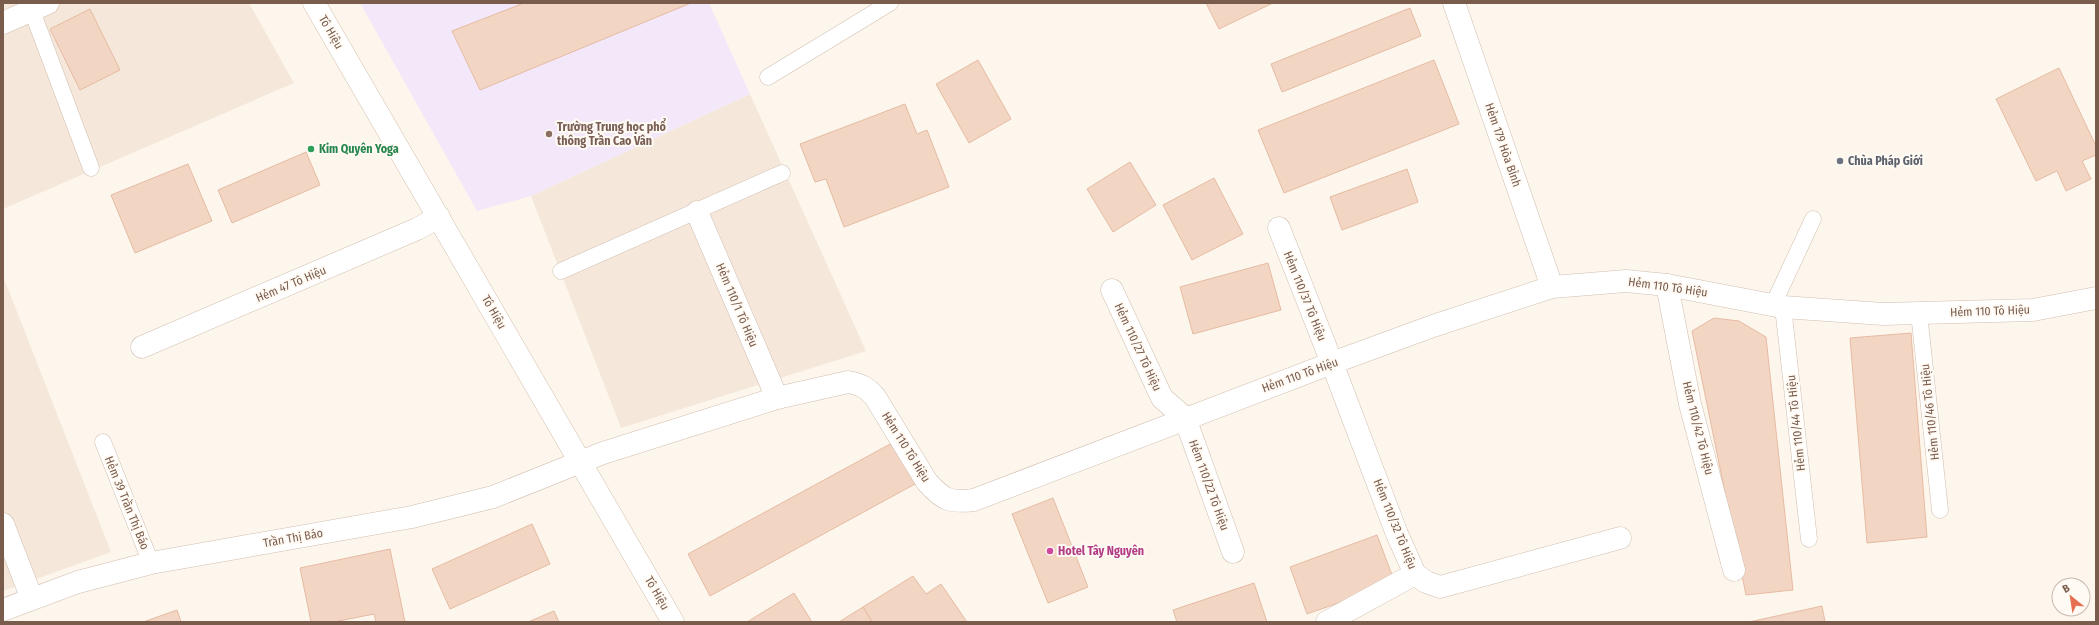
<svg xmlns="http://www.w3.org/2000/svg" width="2099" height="625" font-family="'Fira Sans Condensed',sans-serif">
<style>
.residential{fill:#f5e8da}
.education{fill:#f3e8fa}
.building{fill:#f3d5c3;stroke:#e6bba3}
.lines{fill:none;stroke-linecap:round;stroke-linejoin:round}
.lane-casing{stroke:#d1beb0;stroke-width:17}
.street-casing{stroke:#d1beb0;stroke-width:23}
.secondary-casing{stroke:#d6c0b0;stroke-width:23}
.lane{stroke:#fff;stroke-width:16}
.street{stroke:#fff;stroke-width:22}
.secondary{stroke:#fff;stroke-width:22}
.education-dot{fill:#8d6e63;stroke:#fffaf3;stroke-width:1.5}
.leisure-dot{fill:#2e9e5b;stroke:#fffaf3;stroke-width:1.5}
.worship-dot{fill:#6b7280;stroke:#fffaf3;stroke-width:1.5}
.hotel-dot{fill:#d1479c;stroke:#fffaf3;stroke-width:1.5}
.labels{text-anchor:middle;stroke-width:4;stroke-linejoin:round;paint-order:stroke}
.street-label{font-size:12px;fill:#7a5c4d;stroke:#fffaf3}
.education-label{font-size:12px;font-weight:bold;fill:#785e54;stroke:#fffaf3;text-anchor:start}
.leisure-label{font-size:12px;font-weight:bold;fill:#27864d;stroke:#fffaf3;text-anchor:start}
.worship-label{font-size:12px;font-weight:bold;fill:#5b616d;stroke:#fffaf3;text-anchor:start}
.hotel-label{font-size:12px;font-weight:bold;fill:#b23c85;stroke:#fffaf3;text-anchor:start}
</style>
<rect width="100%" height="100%" fill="#fdf6ec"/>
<g class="residential">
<polygon points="3,3 249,3 294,83 3,209"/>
<polygon points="750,94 866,351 621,428 531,196"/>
<polygon points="3,276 111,552 3,591"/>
</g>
<polygon class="education" points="360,3 709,3 750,94 531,196 477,211"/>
<g class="building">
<polygon points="524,3 691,3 480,90 452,31"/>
<polygon points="1206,3 1273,3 1219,29"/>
<polygon points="1410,8 1421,36 1282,92 1271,64"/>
<polygon points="90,9 120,70 80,90 50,29"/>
<polygon points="978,60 1011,119 969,143 936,84"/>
<polygon points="1434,60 1459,124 1284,193 1258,130"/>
<polygon points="2059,68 2096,146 2096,155 2082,161 2091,179 2066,191 2057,171 2036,181 1996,99"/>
<polygon points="905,104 917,134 927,130 949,187 844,227 826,179 815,182 800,144"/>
<polygon points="306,152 320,185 232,223 218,190"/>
<polygon points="1130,162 1156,205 1113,232 1087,189"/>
<polygon points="188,164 212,221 135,253 111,195"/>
<polygon points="1407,169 1418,202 1342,230 1330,197"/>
<polygon points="1214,178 1243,234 1192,260 1163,205"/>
<polygon points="1268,263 1281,310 1193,334 1180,287"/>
<polygon points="1714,318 1739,321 1766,337 1793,590 1746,595 1692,331"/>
<polygon points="1911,333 1927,537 1867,543 1850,338"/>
<polygon points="892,443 915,484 710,596 688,554"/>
<polygon points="1053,498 1088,587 1048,603 1012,514"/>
<polygon points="532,524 550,564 450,609 432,569"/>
<polygon points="1377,535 1395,583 1307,614 1290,567"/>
<polygon points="390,549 405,622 376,622 374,614 334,622 311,622 300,568"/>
<polygon points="913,576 926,594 941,584 967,622 872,622 863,607"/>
<polygon points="1254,583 1267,622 1177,622 1173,610"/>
<polygon points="794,593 812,622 747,622"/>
<polygon points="1822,606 1825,622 1749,622"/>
<polygon points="863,607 872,622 839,622"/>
<polygon points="177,610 181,622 143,622"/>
<polygon points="554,611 559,622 528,622"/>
</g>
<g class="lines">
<defs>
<g id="lane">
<polyline points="32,11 91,168"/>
<polyline points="768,77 890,3"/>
<polyline points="561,271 782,173"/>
<polyline points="1773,305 1813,219"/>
<polyline points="1783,307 1809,539"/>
<polyline points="1919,313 1940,510"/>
<polyline points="103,442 151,563"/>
</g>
<g id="street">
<polyline points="1454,3 1552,287"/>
<polyline points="3,23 48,3"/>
<polyline points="697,212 777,398"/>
<polyline points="1279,228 1332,363 1397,534 1415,574 1426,582 1440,587 1620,538"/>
<polyline points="1667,285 1690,404 1734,570"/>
<polyline points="1112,290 1162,398 1185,418 1233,552"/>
<polyline points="142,347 417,229 439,217"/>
<polyline points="3,524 32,599"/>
<path d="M3,610L78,582L151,563L412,517L493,497L603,453L777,398L848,382C861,384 867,388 875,397L927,482C943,500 950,503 974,500L1332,363L1433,326L1552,287L1626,281L1667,285L1783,307L1883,314L2033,310L2096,298"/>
<polyline points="1327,622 1415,574"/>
</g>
<polyline id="secondary" points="314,3 673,622"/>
</defs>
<use href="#lane" class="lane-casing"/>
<use href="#street" class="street-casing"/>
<use href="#secondary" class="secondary-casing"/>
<use href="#lane" class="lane"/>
<use href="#street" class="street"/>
<use href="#secondary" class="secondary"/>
</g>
<circle class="education-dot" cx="549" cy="134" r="4"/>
<circle class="leisure-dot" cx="311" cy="149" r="4"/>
<circle class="worship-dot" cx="1840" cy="161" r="4"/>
<circle class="hotel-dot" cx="1050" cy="551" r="4"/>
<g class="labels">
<g class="street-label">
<text transform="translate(331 32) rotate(60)" y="4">Tô Hiệu</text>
<text transform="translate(1503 145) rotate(71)" y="4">Hẻm 179 Hòa BÌnh</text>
<text transform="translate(291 284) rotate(-23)" y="4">Hẻm 47 Tô Hiệu</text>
<text transform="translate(1668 287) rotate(8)" y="4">Hẻm 110 Tô Hiệu</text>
<text transform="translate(1305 296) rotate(68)" y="4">Hẻm 110/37 Tô Hiệu</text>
<text transform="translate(737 305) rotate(67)" y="4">Hẻm 110/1 Tô Hiệu</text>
<text transform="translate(1990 311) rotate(-2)" y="4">Hẻm 110 Tô Hiệu</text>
<text transform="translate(494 312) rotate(60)" y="4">Tô Hiệu</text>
<text transform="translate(1138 347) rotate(65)" y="4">Hẻm 110/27 Tô Hiệu</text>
<text transform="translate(1300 375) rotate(-20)" y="4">Hẻm 110 Tô Hiệu</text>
<text transform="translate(1930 412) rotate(-96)" y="4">Hẻm 110/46 Tô Hiệu</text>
<text transform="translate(1796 423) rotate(-96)" y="4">Hẻm 110/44 Tô Hiệu</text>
<text transform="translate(1698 428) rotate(76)" y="4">Hẻm 110/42 Tô Hiệu</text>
<text transform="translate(906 447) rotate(58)" y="4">Hẻm 110 Tô Hiệu</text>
<text transform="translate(1209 485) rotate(70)" y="4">Hẻm 110/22 Tô Hiệu</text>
<text transform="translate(127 503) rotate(68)" y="4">Hẻm 39 Trần Thị Báo</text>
<text transform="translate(1395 524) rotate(68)" y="4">Hẻm 110/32 Tô Hiệu</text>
<text transform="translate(293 538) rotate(-10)" y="4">Trần Thị Báo</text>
<text transform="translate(657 593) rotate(60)" y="4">Tô Hiệu</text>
</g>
<g class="education-label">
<text x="557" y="131">Trường Trung học phổ<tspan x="557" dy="14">thông Trần Cao Vân</tspan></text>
</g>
<g class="leisure-label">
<text x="319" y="153">Kim Quyên Yoga</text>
</g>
<g class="worship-label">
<text x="1848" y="165">Chùa Pháp Giới</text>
</g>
<g class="hotel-label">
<text x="1058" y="555">Hotel Tây Nguyên</text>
</g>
</g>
<rect width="2099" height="625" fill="none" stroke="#7a5c4d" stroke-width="8"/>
<g transform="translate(2071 597) rotate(330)"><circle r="19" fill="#fffaf3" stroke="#cabbb1"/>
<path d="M0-3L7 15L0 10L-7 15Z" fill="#e76f51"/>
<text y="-6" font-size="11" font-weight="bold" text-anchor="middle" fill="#7a5c4d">B</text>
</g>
</svg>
